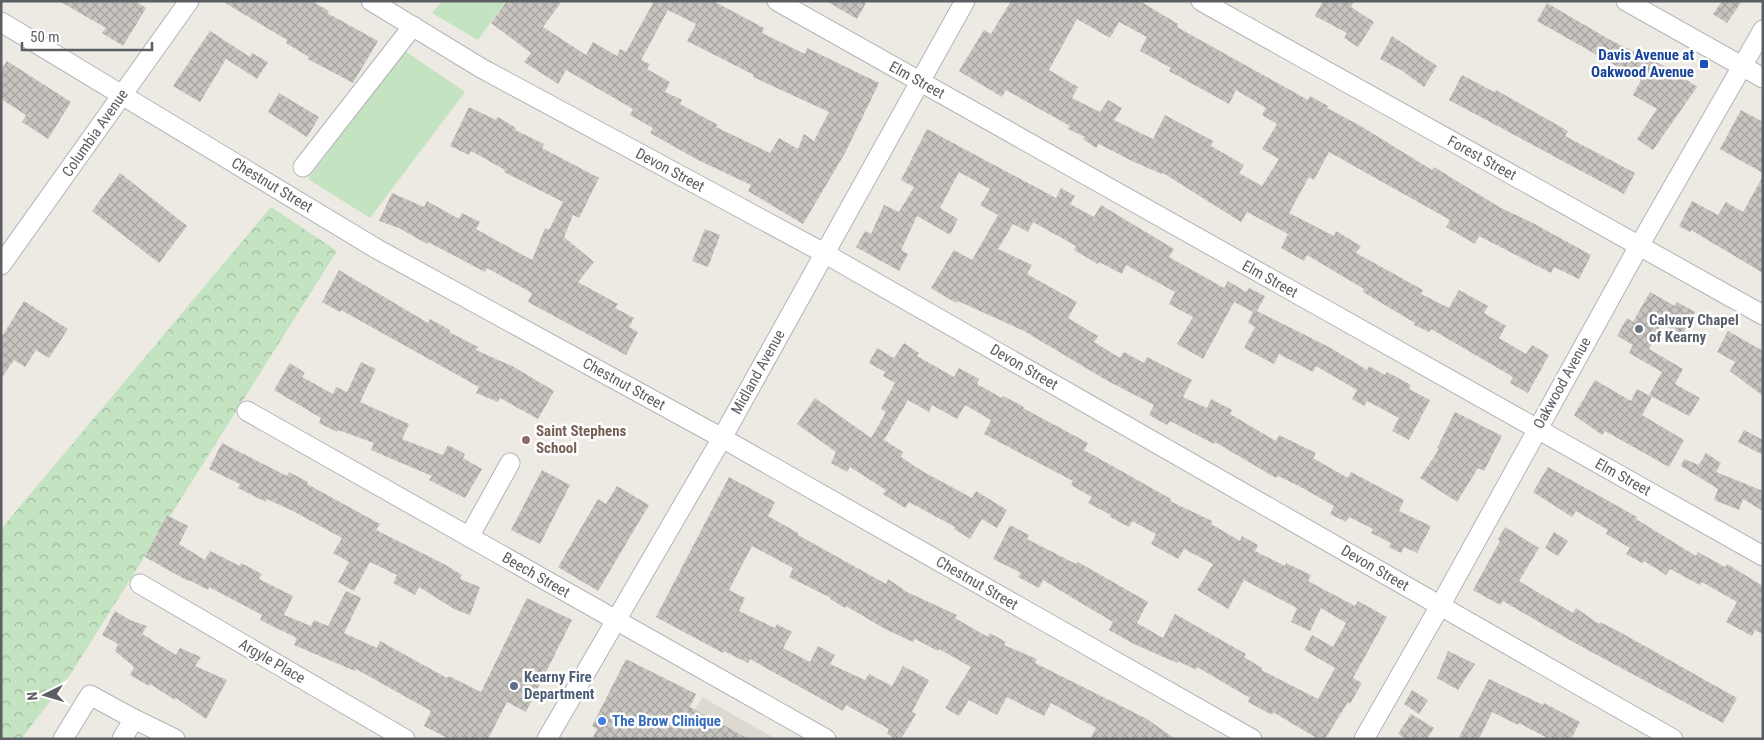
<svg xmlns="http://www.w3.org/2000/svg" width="1764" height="740" font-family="'Roboto Condensed',sans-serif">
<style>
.education{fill:#ddd9d1}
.grass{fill:#c3e3c1}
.forest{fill:url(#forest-crowns)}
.building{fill:url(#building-cross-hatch);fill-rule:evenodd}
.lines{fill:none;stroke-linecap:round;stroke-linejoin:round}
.minor-casing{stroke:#b1b4b8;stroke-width:21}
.minor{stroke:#fff;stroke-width:19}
.transit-dot{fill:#1a4fb4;stroke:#fff;stroke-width:2}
.worship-dot{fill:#6b7280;stroke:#fff;stroke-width:2}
.education-dot{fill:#8d6e63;stroke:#fff;stroke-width:2}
.service-dot{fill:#5c6f8a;stroke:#fff;stroke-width:2}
.shop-dot{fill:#3f7fe0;stroke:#fff;stroke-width:2}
.labels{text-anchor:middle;stroke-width:5;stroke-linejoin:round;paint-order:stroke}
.transit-label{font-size:15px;font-weight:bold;fill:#164399;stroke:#fff;text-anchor:end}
.street-label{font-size:15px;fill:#5b5f63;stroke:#fff}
.worship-label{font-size:15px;font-weight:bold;fill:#5b616d;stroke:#fff;text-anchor:start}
.education-label{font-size:15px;font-weight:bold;fill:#785e54;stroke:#fff;text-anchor:start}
.service-label{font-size:15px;font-weight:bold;fill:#4e5e75;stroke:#fff;text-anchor:start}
.shop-label{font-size:15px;font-weight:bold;fill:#366cbe;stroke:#fff;text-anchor:start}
</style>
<defs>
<pattern id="forest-crowns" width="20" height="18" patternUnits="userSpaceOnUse" patternTransform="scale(1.25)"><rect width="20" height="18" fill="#c3e3c1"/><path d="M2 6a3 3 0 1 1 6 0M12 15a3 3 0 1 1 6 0" fill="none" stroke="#a1bba0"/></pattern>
<pattern id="building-cross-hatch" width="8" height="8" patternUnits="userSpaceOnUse" patternTransform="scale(1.25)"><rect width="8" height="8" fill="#c8c5c0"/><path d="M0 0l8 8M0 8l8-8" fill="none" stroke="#a5a3a0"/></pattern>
</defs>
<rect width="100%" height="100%" fill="#edeae3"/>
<polygon class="education" points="702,697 776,739 678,739"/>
<g class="grass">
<polygon points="442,1 506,1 478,40 432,13"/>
<polygon points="405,51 465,92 370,218 308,179"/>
</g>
<polygon class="forest" points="271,207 337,251 70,675 21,739 1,739 1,529"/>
<g class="building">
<polygon points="59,1 135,1 146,8 123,46 102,33 106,28"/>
<polygon points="222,1 312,1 329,11 327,13 378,41 353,83 308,59 309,57 286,43 287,40"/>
<path d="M507,1H562L543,27L586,55L593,42L617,56L620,49L626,52L653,3L649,1H713L764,28L762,33L805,54L807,48L879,83L845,153L803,224L748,191L751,185L698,160L650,133L653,128L630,115L633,109L566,70L558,84L524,62L531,53L491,23ZM668,10L696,24L687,41L754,75L753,77L829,112L814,141L804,134L798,149L779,138L770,153L716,127L718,125L680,104L682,100L665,92L670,82L647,69L650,64L641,60Z"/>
<polygon points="826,1 867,1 857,19"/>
<path d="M1011,1H1140L1178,24L1177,27L1308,100L1310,96L1328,106L1327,108L1359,125L1432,170L1434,167L1501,208L1531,222L1591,255L1579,279L1554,267L1551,273L1479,236L1475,244L1446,227L1450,220L1329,152L1314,180L1309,177L1289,213L1334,236L1336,231L1361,246L1356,253L1423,290L1421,294L1449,308L1459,290L1488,306L1484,313L1506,326L1499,338L1526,354L1532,345L1549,355L1528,393L1510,383L1513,377L1431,329L1429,332L1414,325L1415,323L1363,292L1364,289L1307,255L1304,261L1281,248L1288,234L1247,212L1241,222L1163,173L1162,174L1134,162L1099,144L1096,148L1083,139L1085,137L1068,129L1070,126L1006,90L1002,97L959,71L984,30L991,34ZM1077,19L1110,38L1119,22L1147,37L1140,51L1171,68L1169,71L1229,104L1236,90L1266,108L1262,115L1277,124L1262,149L1279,159L1262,186L1239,173L1244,165L1211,146L1213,141L1165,115L1153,139L1114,120L1122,108L1108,100L1100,112L1072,98L1078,87L1049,70Z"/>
<polygon points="1323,1 1354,1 1351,7 1374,22 1358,47 1344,38 1347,33 1315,16"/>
<polygon points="1722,1 1742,1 1727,23 1713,14"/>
<polygon points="1547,3 1612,41 1671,69 1697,87 1653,150 1637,139 1657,109 1633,95 1641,80 1537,21"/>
<polygon points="210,31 250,57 252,53 268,62 257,79 226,59 200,102 173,86"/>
<polygon points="1392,36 1437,66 1424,87 1401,70 1380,59"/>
<polygon points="7,61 71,102 48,139 22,122 26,115 1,99 1,70"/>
<polygon points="1462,75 1494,92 1496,90 1568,131 1565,136 1635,173 1624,194 1449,100"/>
<polygon points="279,93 319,117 307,137 268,112"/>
<polygon points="469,107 496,120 498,117 516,128 515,130 544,144 542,148 599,178 579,218 573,215 564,237 594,262 578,282 618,304 615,308 634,318 629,327 638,332 626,355 528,302 532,293 487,268 485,272 428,242 427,244 399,228 379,221 392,193 424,207 427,201 459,219 462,213 480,222 476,229 532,260 545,228 549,230 563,202 504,172 505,170 471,151 469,155 450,146"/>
<polygon points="1741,110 1763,122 1763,173 1720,149"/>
<polygon points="927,129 1056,198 1061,188 1075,196 1070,204 1094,217 1101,205 1174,249 1169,257 1224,288 1228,281 1246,292 1249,288 1265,296 1257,311 1331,348 1367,370 1369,366 1385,375 1387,372 1411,385 1409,389 1430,400 1409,440 1392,431 1399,418 1367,401 1364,406 1352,399 1357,390 1316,366 1313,372 1279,354 1274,364 1244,348 1255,327 1248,323 1253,312 1234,302 1203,359 1177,344 1193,317 1169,304 1175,292 1126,265 1122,274 1099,262 1098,264 1074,250 1076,246 1033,222 1028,232 1013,224 998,249 1032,265 1027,274 1077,302 1068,318 1098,336 1094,342 1120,358 1124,352 1144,363 1147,357 1192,380 1183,397 1207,408 1211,399 1232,410 1230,414 1276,441 1279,435 1316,453 1313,458 1348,478 1351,472 1404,500 1399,511 1431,526 1417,553 1404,547 1401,553 1389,547 1391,543 1371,533 1373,529 1349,517 1346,522 1330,514 1334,506 1299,486 1278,476 1276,478 1215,442 1214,444 1170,421 1167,425 1149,415 1154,405 1106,380 1024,331 958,301 956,303 931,288 954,250 972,260 998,215 980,205 990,189 959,172 940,208 958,219 950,235 917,216 901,250 908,254 899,271 856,247 865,231 871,234 884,205 899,212 914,187 901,180"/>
<polygon points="120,173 187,226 159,263 92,211"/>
<polygon points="1763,176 1763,273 1691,230 1690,232 1679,226 1692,201 1718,215 1726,202 1743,212"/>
<polygon points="705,229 720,235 708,267 692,261"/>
<polygon points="339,270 428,323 430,319 450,330 449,332 478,347 476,350 514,367 554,391 538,419 500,398 498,402 476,393 479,387 341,310 340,312 322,302"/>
<polygon points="1650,292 1675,306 1677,302 1695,312 1682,336 1662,324 1649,349 1683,369 1675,384 1700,398 1689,416 1649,395 1662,372 1629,353 1633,345 1617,336 1627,318 1633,322"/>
<polygon points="24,301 68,329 49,358 36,350 25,367 14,360 1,379 1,338"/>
<polygon points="1728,331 1763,351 1763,396 1730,371 1735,362 1717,352"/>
<polygon points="904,343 919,353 917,356 954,377 959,368 979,379 977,384 1002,398 1003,396 1024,407 1023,408 1088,443 1084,450 1171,499 1170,501 1212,521 1211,524 1240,541 1242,536 1258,545 1255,551 1285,566 1286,563 1311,575 1308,581 1355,606 1358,601 1387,617 1353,678 1362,683 1350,704 1348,702 1325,739 1318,739 1273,712 1272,715 1248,702 1250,698 1197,667 1196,670 1178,661 1177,663 1134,644 1109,630 1113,622 1091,609 1043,580 1039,588 1018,577 1021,573 993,559 1010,525 1029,535 1027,539 1076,564 1078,562 1148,602 1137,623 1163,638 1175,614 1246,654 1244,657 1262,668 1261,670 1318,699 1335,668 1304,650 1312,635 1333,647 1346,623 1321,608 1310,631 1291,622 1297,608 1244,580 1228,609 1197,590 1213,564 1184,549 1178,559 1151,544 1156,534 1132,521 1129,527 1110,517 1111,515 1088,503 1092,497 1071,485 1073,481 984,434 991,420 965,405 957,419 932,405 929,412 908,400 884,440 903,452 901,457 922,471 972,498 976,491 1007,510 997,528 982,519 970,539 954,529 955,527 909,502 905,508 883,494 886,490 850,467 847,472 831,463 836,452 797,424 815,398 871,438 886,412 881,409 895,383 883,376 885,372 869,363 877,348 894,358"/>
<polygon points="361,362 376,369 360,402 409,424 402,439 443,455 448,445 465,454 463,458 482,469 465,498 429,480 432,476 371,450 374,443 338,430 337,432 319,423 321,418 274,390 290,363 305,373 302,377 333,394 336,387 347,392"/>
<polygon points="1595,380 1631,401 1637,389 1652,397 1642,415 1684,440 1669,467 1605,431 1602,435 1574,415"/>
<polygon points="1455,412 1502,436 1484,471 1478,468 1457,502 1420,478 1439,449 1437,448"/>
<polygon points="1744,430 1763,440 1763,455 1738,442"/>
<polygon points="222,443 287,476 289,472 308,482 307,484 380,524 376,530 444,564 462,575 460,579 480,587 470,615 454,609 419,587 415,595 393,583 397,575 370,562 354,591 338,582 349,562 333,553 342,538 293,511 267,499 266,502 238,488 240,484 209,469"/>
<polygon points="1706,453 1721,463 1716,472 1763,491 1763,511 1743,499 1739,510 1714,500 1718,489 1681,466 1684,459 1699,465"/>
<polygon points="1548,467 1637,517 1636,519 1696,556 1698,552 1725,567 1727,564 1763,586 1763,634 1755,630 1752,636 1726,622 1737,602 1702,582 1700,585 1670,569 1666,575 1644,561 1642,563 1626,554 1630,548 1606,534 1608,530 1576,511 1572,517 1533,492"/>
<polygon points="542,470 570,485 540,544 511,530"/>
<polygon points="729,477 775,502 768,516 798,533 798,535 886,584 888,579 907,592 957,615 955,618 988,637 990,633 1006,642 1004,645 1037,659 1035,663 1147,719 1175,739 1090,739 1096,728 1051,703 1044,716 1007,697 997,715 969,700 959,716 945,708 971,667 939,649 938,651 915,639 913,642 885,629 846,606 845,608 830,599 831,598 789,577 793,568 752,546 729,590 745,598 739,611 775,628 777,624 792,632 783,648 810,662 818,646 835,655 830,664 865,680 869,674 892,686 903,666 929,680 912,712 916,714 901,739 895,739 887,734 889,729 846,705 843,711 750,659 748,663 724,651 723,653 656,617"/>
<polygon points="617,486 649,505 598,591 558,567 598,499 606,504"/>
<polygon points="167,515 188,526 179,544 205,560 210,551 240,566 241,563 262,574 259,579 293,596 284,615 311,626 314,620 328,626 346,591 361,598 344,633 377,648 380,641 447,678 449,676 481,692 527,598 572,620 526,712 507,702 488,739 449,739 424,726 431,711 356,669 355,671 294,645 297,638 260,620 262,615 209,587 208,590 189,580 188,581 145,557"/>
<polygon points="1505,527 1539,548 1519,581 1573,613 1576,608 1599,624 1600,622 1618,631 1737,698 1723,723 1575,643 1503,601 1500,605 1473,590 1500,541 1498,539"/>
<polygon points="1554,532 1568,541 1558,556 1545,548"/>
<polygon points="115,611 130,620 147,626 142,634 176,655 180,648 201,657 195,666 227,680 206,719 176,698 175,700 150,684 149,686 130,675 134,667 115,651 118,644 102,635"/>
<polygon points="1448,651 1475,664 1458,690 1437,678"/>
<polygon points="626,659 696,694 690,707 749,739 592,739 597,729 592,726"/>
<polygon points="1489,679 1543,705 1544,703 1580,722 1571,739 1549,739 1519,723 1518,725 1492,712 1479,739 1458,739"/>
<polygon points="1412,690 1428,700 1419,714 1404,704"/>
<polygon points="1411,714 1434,728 1427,739 1406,739 1398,734"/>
</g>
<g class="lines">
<defs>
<g id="minor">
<polyline points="371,1 481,68 824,253 1673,739"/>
<polyline points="777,1 1763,556"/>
<polyline points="1201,1 1763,315"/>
<polyline points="1626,1 1763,78"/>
<polyline points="1,22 377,249 722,438 1252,739"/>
<polyline points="303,167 413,26"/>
<polyline points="1,265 189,1"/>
<polyline points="247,411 826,739"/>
<polyline points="469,537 510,463"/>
<polyline points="140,584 405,739"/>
<polyline points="134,719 175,739"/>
<polyline points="63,739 90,695 134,719 122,739"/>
<polyline points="547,739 722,438 965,1"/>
<polyline points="1364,739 1440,606 1639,246 1763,30"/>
</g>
</defs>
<use href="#minor" class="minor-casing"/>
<use href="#minor" class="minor"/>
</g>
<rect class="transit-dot" x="1699" y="59" width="10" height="10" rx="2.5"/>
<circle class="worship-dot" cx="1639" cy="329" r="5"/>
<circle class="education-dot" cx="526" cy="440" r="5"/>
<circle class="service-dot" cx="514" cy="686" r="5"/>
<circle class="shop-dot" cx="602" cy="721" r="5"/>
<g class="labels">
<g class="transit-label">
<text x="1694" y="60">Davis Avenue at<tspan x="1694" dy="17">Oakwood Avenue</tspan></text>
</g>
<g class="street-label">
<text transform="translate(917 80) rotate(29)" y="5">Elm Street</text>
<text transform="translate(95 133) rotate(-55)" y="5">Columbia Avenue</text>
<text transform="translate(1482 158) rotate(29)" y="5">Forest Street</text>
<text transform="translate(670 170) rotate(28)" y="5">Devon Street</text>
<text transform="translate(272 185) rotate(31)" y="5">Chestnut Street</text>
<text transform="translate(1270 279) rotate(29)" y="5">Elm Street</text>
<text transform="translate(1024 367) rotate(30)" y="5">Devon Street</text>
<text transform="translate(758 372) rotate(-61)" y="5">Midland Avenue</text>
<text transform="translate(1562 383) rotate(-61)" y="5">Oakwood Avenue</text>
<text transform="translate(624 384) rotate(29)" y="5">Chestnut Street</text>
<text transform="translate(1623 477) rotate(29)" y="5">Elm Street</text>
<text transform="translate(1375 568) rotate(30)" y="5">Devon Street</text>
<text transform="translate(536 575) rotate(30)" y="5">Beech Street</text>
<text transform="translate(977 583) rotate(30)" y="5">Chestnut Street</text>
<text transform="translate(272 661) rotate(30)" y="5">Argyle Place</text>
</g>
<g class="worship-label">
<text x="1649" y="325">Calvary Chapel<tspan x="1649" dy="17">of Kearny</tspan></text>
</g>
<g class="education-label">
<text x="536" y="436">Saint Stephens<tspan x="536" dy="17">School</tspan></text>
</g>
<g class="service-label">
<text x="524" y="682">Kearny Fire<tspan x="524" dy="17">Department</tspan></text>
</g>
<g class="shop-label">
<text x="612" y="726">The Brow Clinique</text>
</g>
</g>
<rect width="1764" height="740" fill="none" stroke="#5b5f63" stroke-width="5"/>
<g transform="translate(45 695) rotate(265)" stroke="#ffffff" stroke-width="4" paint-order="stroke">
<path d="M0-4L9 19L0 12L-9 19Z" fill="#5b5f63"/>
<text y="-8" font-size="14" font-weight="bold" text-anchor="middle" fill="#5b5f63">N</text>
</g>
<path d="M22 42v8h130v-8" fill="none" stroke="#5b5f63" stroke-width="2.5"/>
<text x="30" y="42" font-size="15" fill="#5b5f63" stroke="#ffffff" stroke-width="4" paint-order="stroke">50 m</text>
</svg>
